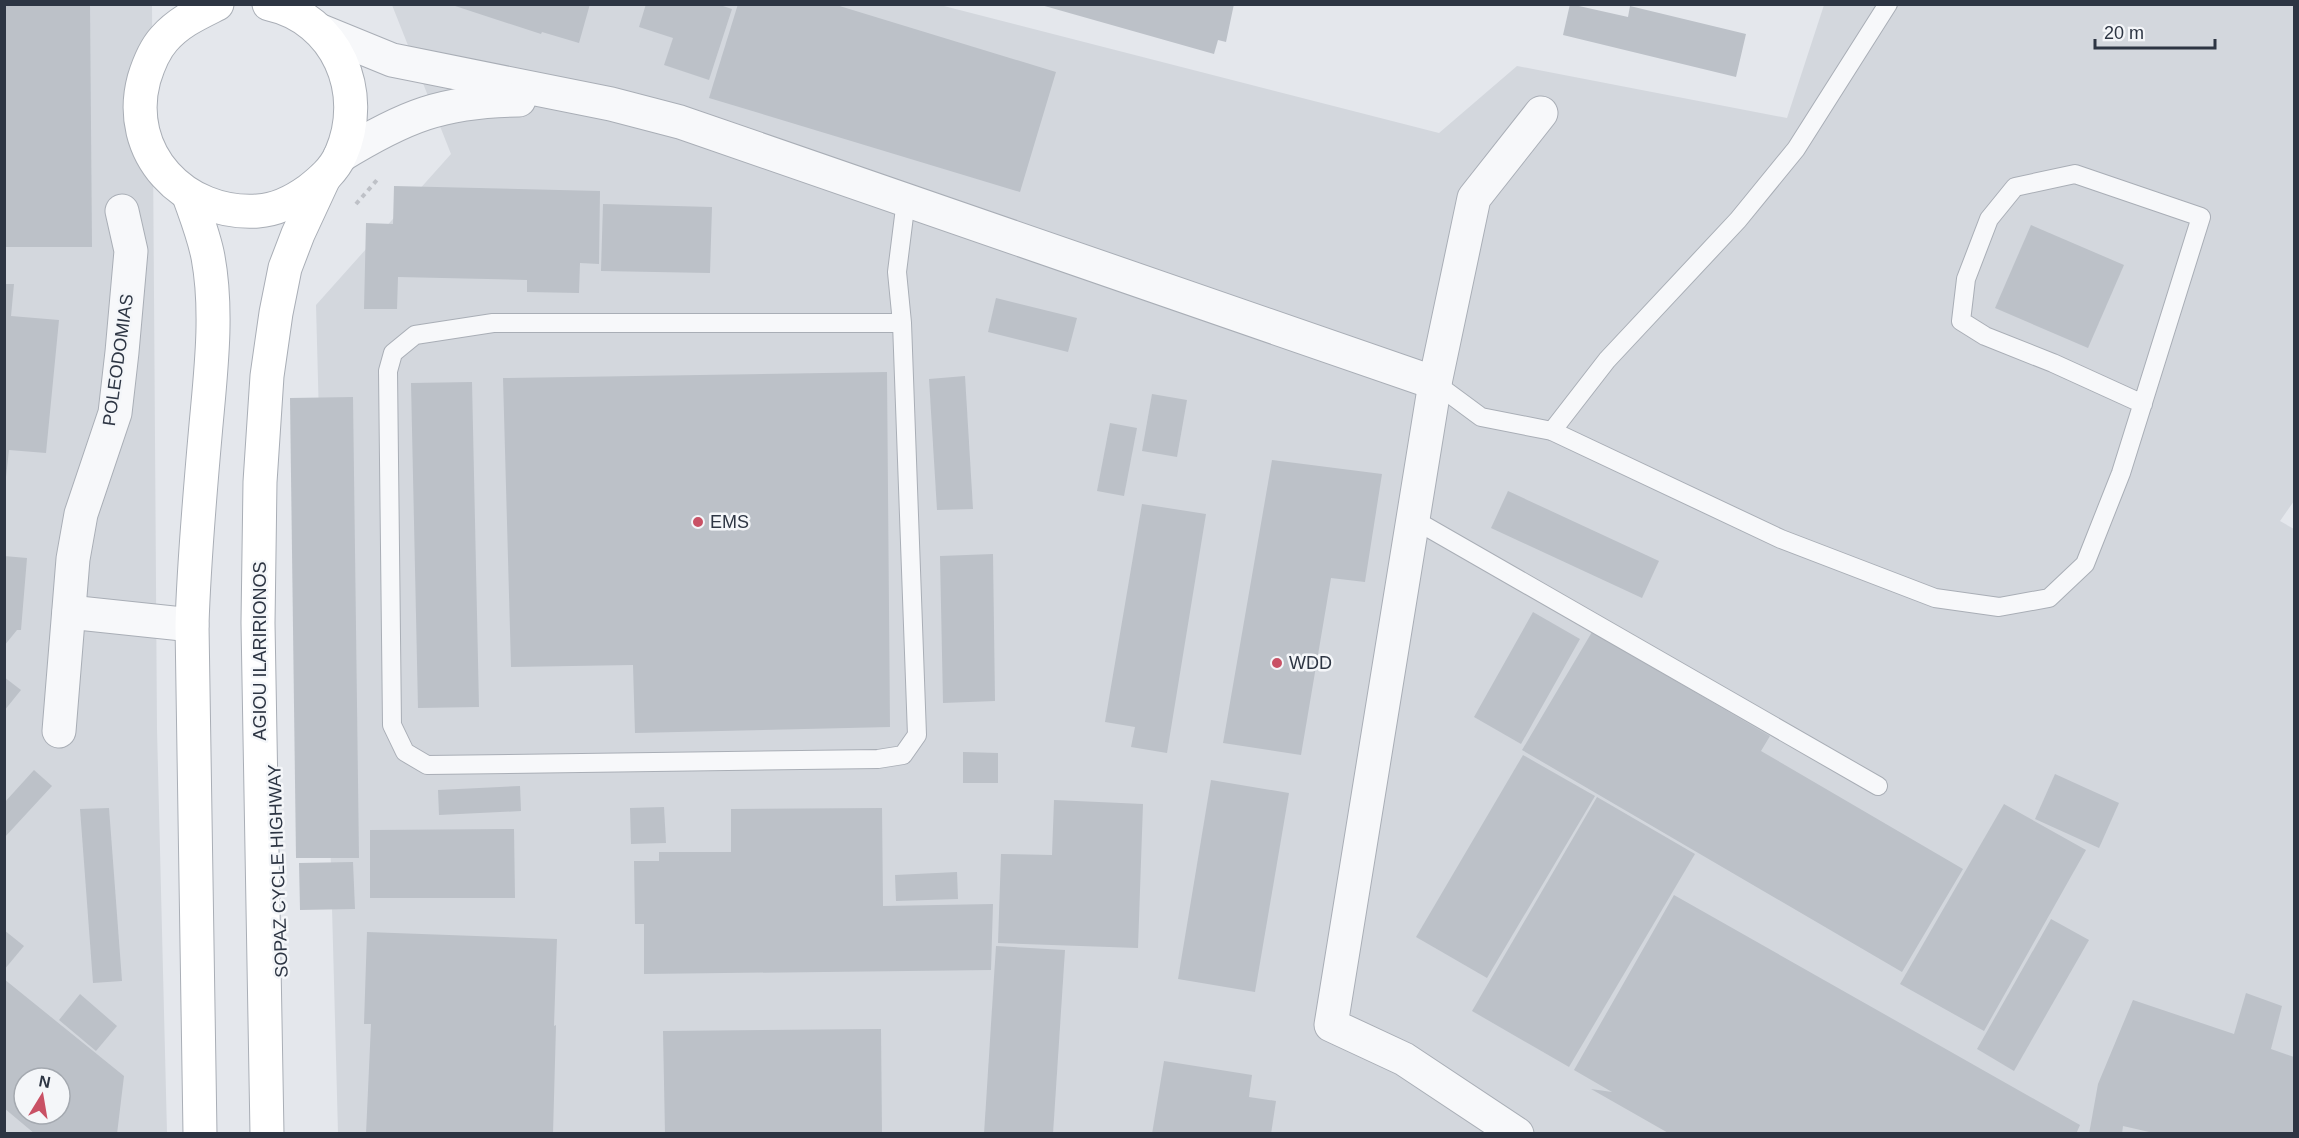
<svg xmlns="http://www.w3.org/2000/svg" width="2299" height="1138" font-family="Arial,sans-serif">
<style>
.built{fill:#d3d7dd;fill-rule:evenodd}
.building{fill:#bcc1c8;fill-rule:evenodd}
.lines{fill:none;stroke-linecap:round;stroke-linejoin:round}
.lane-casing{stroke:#a9aeb6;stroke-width:20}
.street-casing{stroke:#a9aeb6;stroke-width:35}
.secondary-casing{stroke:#a9aeb6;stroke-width:35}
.path{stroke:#bec1c7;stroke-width:4;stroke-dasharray:4.5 4.5;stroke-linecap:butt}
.lane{stroke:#f7f8fa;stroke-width:18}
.street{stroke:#f7f8fa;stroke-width:33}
.secondary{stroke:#fff;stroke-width:33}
.poi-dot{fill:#c95165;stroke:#f4f6f9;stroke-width:2}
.labels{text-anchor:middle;stroke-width:5;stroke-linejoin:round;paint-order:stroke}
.street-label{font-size:18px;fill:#2d3543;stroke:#f4f6f9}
.poi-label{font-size:18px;fill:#2d3543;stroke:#f4f6f9;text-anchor:start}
</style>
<rect width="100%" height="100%" fill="#e4e7ec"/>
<g class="built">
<path d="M5,5H152L157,729L167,1133L5,1134ZM24,1078H60V1114H24Z"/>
<polygon points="392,5 940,5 1439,133 1517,66 1787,118 1824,5 2294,5 2294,501 2280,521 2294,529 2294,1133 338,1133 316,305 451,154"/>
</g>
<g class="building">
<polygon points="4,4 90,4 92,247 4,247"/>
<polygon points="449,4 590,4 579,43 542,32 541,34"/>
<polygon points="646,4 717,4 732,9 709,80 664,65 673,38 639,27"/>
<polygon points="738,4 833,4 1056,72 1020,192 709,98"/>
<polygon points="1234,4 1226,42 1218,40 1214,54 1041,5"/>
<polygon points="1570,4 1628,17 1630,6 1746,34 1736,77 1563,35"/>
<polygon points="394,186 600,191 599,264 580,263 579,293 527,292 527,280 398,277 397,309 364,309 366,223 393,224"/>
<polygon points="603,204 712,207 710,273 601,271"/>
<polygon points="2031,225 2124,265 2088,348 1995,308"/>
<polygon points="4,284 14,284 11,316 59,320 46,453 9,450 6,477"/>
<polygon points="996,298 1077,318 1068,352 988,332"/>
<polygon points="887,372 890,727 635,733 633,665 511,667 503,378"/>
<polygon points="965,376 973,509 937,510 929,379"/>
<polygon points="472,382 479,707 418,708 411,383"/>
<polygon points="1152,394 1187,400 1177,457 1142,451"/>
<polygon points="353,397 359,858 296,858 290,398"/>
<polygon points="1110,423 1137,428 1124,496 1097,491"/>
<polygon points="1272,460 1382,474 1365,582 1331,578 1301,755 1223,743"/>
<polygon points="1508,491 1659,561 1642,598 1491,528"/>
<polygon points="1142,504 1206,514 1167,753 1131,747 1135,727 1105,722"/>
<polygon points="993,554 995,701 943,703 940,556"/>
<polygon points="4,556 27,558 21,630 17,630 4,646"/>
<polygon points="1533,612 1580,639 1521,744 1474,717"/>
<polygon points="1592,632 1770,736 1761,751 1963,869 1902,972 1522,750"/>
<polygon points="4,677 21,690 4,711"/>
<polygon points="963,752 998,753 998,783 963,783"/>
<polygon points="1523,755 1595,796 1487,978 1416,937"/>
<polygon points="34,770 52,786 4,838 4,803"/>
<polygon points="2055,774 2119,803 2099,848 2035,819"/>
<polygon points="1211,780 1289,793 1255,992 1178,979"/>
<polygon points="520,786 521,811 439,815 438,790"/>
<polygon points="1597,797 1695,854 1569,1067 1472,1011"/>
<polygon points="1054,800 1143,804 1138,948 998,943 1001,854 1052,855"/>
<polygon points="2004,804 2086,850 1984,1031 1900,984"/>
<polygon points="664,807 666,843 631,844 630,808"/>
<polygon points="109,808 122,981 93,983 80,809"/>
<polygon points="882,808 883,906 993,904 991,970 644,974 644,924 635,924 634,861 659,861 659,852 731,852 731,809"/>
<polygon points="514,829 515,898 370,898 370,830"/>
<polygon points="353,862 355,909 300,910 299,863"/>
<polygon points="957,872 958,899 896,901 895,875"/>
<polygon points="1674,895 2080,1125 2076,1134 1670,1134 1591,1089 1612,1092 1574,1070"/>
<polygon points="2051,919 2089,940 2014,1071 1977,1049"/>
<polygon points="4,930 24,946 4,970"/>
<polygon points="367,932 557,939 554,1026 556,1025 553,1134 366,1134 371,1024 364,1024"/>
<polygon points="996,946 1065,950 1053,1134 984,1134"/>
<path d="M4,979L124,1076L117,1134H35L4,1108ZM24,1078H60V1114H24Z"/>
<polygon points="2246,993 2282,1006 2271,1049 2294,1057 2294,1134 2158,1134 2123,1126 2122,1134 2089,1134 2098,1084 2133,1000 2234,1034"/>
<polygon points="80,994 117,1026 96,1051 59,1020"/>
<polygon points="881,1029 882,1134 665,1134 663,1031"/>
<polygon points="1164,1061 1252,1075 1249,1097 1276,1101 1271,1134 1152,1134"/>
</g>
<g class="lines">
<defs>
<g id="lane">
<polyline points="902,323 493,323 415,335 393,353 388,371 392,725 405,752 427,765 878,759 903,755 917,735 902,323 897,272 906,200"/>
<polyline points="1435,383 1481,417 1552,431 1781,539 1935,598 1999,607 2049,598 2085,564 2121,473 2201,217 2075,174 2015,187 1989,219 1966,279 1961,321 1985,336 2053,363 2143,404"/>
<polyline points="1552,431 1607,360 1738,220 1796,149 1888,4"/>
<polyline points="1413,519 1878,786"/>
</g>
<g id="street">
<polyline points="321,31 392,60 611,104 680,122 1435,383"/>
<path d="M340,156C405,116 443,101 519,100"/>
<polyline points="69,612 192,625"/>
<polyline points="59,731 73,559 81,514 115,413 122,352 131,251 122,211"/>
<polyline points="1517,1134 1404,1059 1331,1025 1435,383 1474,198 1541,113"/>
</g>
<g id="secondary">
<path d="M217,4C197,14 179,22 164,39C154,50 148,66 144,79C124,153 184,216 258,211C275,210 294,201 308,191C321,181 334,170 341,154C368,92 337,19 269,4"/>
<path d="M189,196C196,216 204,236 208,257C218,311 211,370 206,425C200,492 194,558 192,625L200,1134"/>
<polyline points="267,1134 258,623 260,482 267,376 276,313 285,268 298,234 324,178"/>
</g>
</defs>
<use href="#lane" class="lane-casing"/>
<use href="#street" class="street-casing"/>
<use href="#secondary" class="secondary-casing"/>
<polyline class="path" points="356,204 377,180"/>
<use href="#lane" class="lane"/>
<use href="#street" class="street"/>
<use href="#secondary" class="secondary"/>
</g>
<g class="poi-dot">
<circle cx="698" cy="522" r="6"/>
<circle cx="1277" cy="663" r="6"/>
</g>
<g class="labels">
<g class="street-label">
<text transform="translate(118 360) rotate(-82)" y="6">POLEODOMIAS</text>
<text transform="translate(260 651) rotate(-90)" y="6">AGIOU ILARIRIONOS</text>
<text transform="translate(278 871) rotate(-92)" y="6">SOPAZ CYCLE HIGHWAY</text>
</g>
<g class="poi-label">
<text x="710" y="528">EMS</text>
<text x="1289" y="669">WDD</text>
</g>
</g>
<rect width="2299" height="1138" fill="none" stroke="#2d3543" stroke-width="12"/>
<g transform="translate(42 1096) rotate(11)"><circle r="28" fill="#f4f6f9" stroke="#a4a9b0" stroke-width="1.5"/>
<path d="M0-4.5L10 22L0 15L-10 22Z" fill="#c95165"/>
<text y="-9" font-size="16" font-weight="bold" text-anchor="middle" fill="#2d3543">N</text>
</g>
<path d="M2095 39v9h120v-9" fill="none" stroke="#2d3543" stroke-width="3"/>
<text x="2104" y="39" font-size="18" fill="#2d3543" stroke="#f4f6f9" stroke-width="4.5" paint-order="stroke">20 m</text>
</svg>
